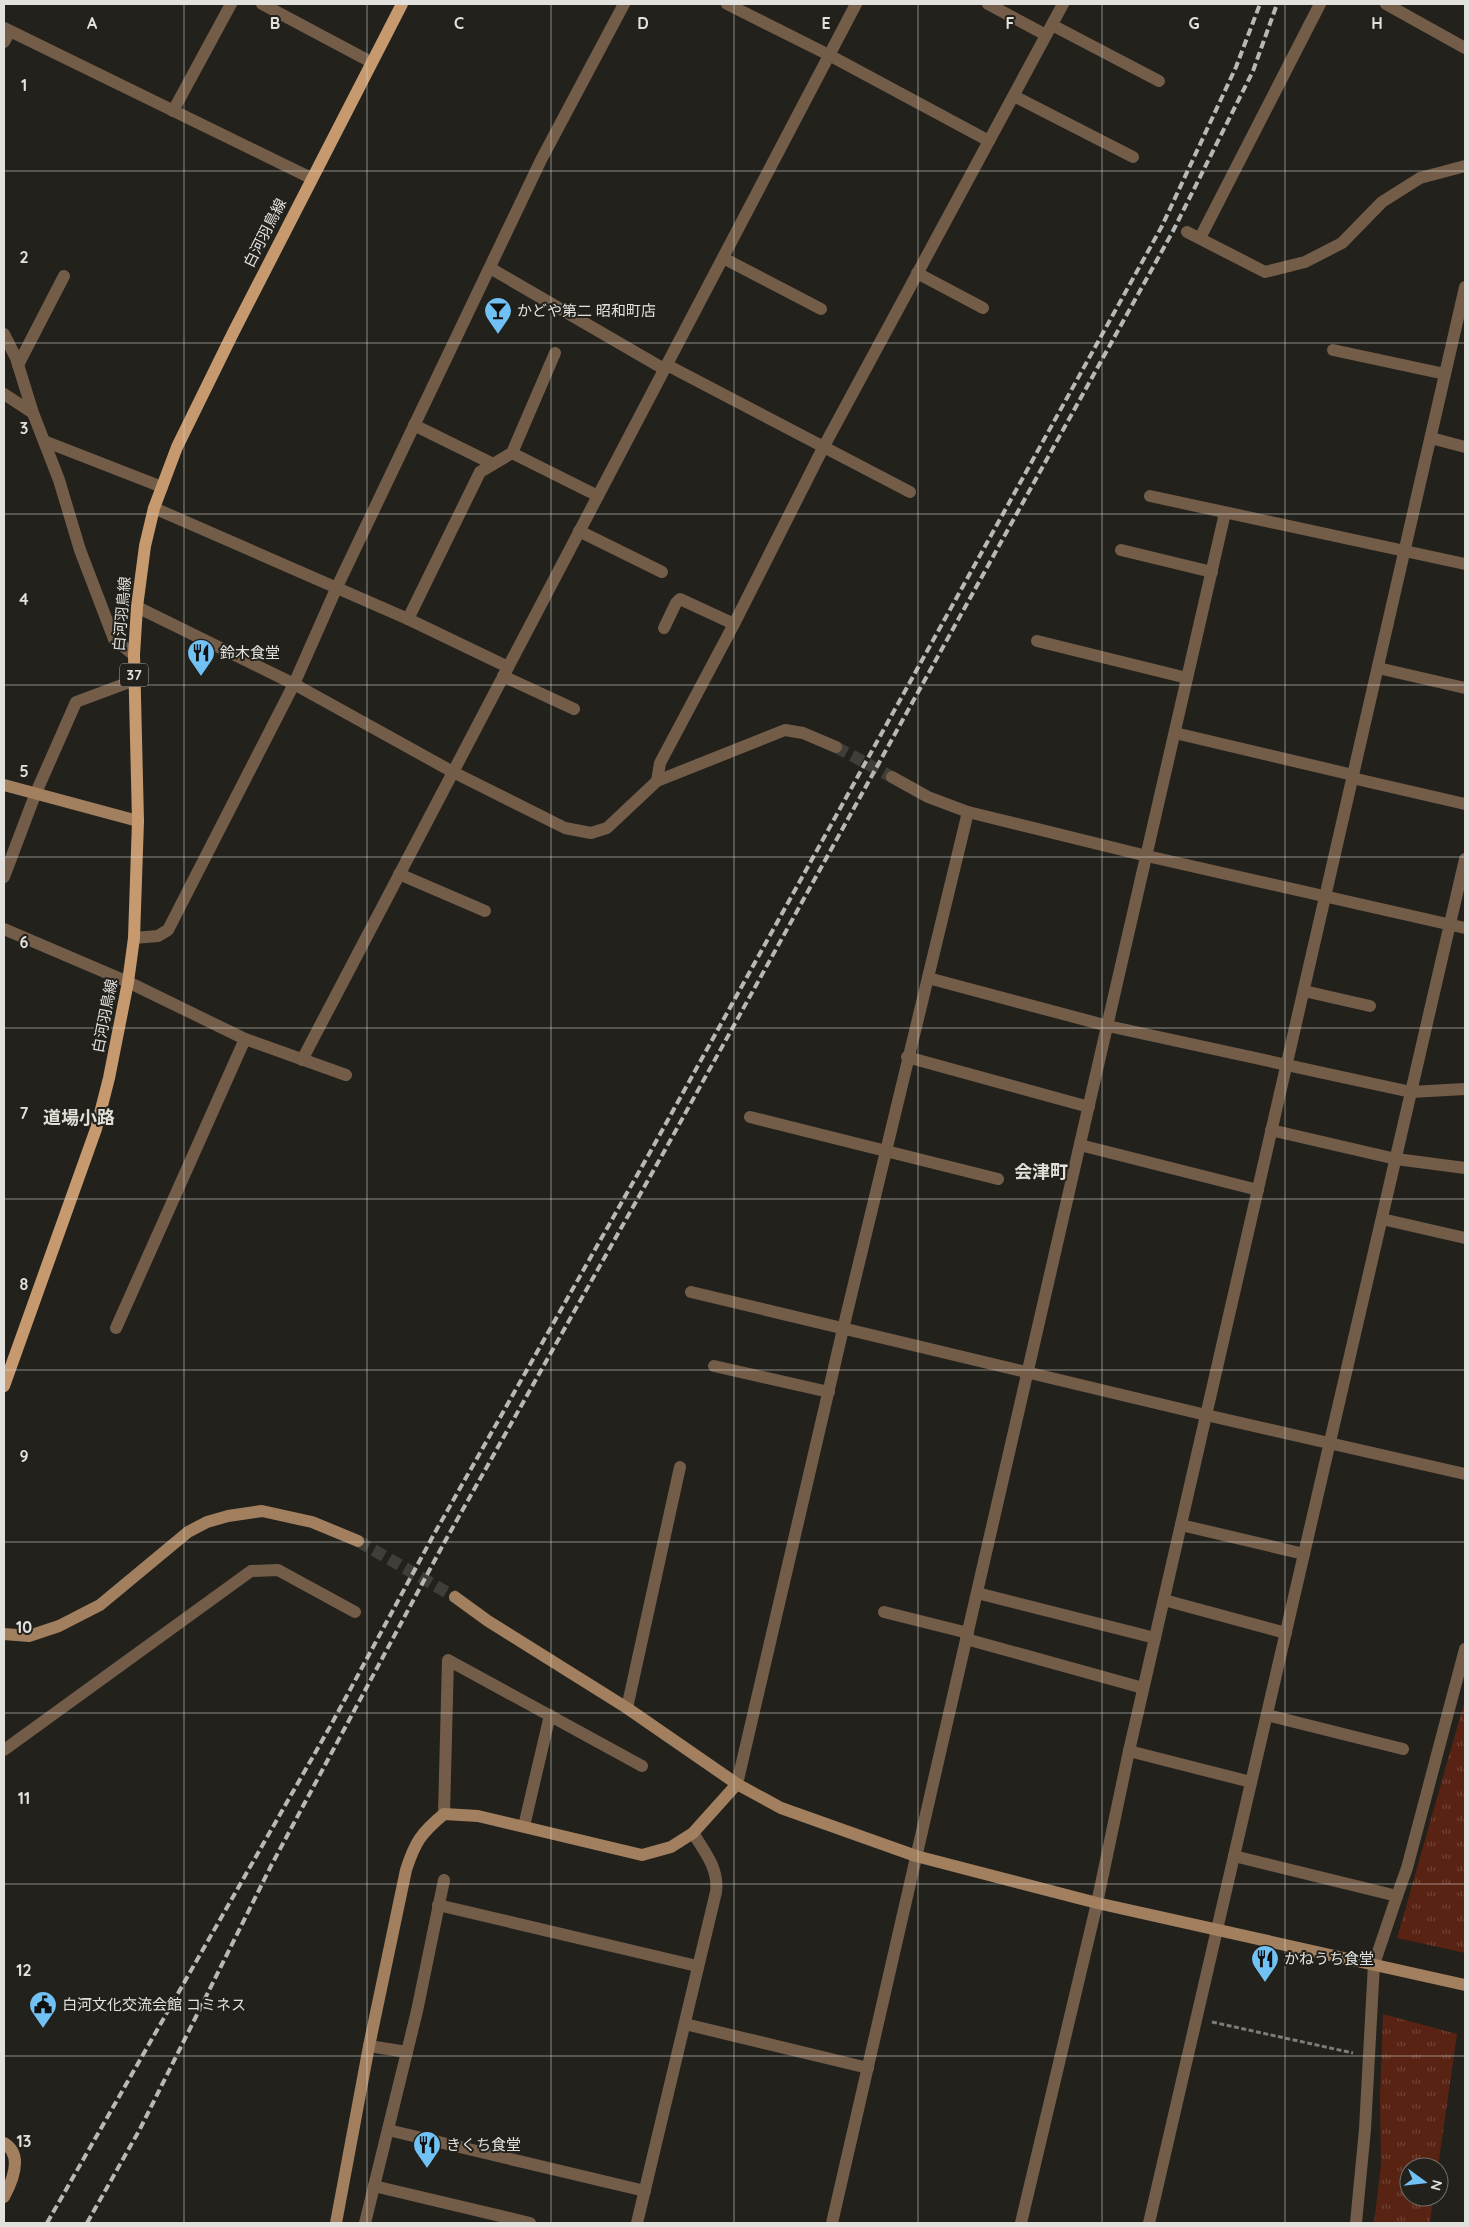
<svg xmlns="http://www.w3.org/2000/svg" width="1469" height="2227" font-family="Quicksand,'Noto Sans JP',sans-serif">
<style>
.grass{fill:url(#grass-tufts)}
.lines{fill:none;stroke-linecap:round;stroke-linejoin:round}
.street-tunnel{stroke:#3f3e38;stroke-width:12;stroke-dasharray:12 6;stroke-linecap:butt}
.secondary-tunnel{stroke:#3f3e38;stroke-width:12;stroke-dasharray:12 6;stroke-linecap:butt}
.path{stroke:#7d7c78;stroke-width:3;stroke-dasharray:5 2.5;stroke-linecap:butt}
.street{stroke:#735d49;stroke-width:12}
.secondary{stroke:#a27f5e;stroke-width:12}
.primary{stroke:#c69a6e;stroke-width:12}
.rail{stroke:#b9b8b5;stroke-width:4;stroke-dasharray:8 4;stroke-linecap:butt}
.grid{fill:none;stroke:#e2e1de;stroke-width:1;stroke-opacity:0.55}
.labels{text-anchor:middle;stroke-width:4;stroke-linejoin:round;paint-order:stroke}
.shield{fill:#22211b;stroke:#a8a7a4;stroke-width:1}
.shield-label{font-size:14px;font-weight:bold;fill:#e2e1de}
.street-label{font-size:15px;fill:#e2e1de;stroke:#22211b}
.poi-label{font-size:15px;fill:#e2e1de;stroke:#22211b;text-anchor:start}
.quarter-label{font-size:18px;font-weight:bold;fill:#e0ded7;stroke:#22211b}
.grid-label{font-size:16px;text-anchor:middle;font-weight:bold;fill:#e2e1de;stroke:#22211b;stroke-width:4;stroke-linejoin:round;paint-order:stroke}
</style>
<defs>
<pattern id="grass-tufts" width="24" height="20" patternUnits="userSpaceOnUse" patternTransform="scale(1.25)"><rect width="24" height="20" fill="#592313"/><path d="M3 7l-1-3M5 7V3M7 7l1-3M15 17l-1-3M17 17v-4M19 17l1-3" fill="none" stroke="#714335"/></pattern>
</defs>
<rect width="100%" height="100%" fill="#22211b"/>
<g class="grass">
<polygon points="1465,1700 1465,1953 1397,1938"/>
<polygon points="1383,2014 1457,2034 1438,2167 1409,2167 1409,2197 1433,2197 1430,2223 1374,2223 1381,2165 1380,2097"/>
</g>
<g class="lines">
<polyline class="street-tunnel" points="836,747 892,777"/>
<polyline class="secondary-tunnel" points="358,1541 455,1597"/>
<polyline class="path" points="1212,2022 1353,2053"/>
<g class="street">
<polyline points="262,4 371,62"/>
<polyline points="727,4 829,55 989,141"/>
<polyline points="988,4 1046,35"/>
<polyline points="1386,4 1465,48"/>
<polyline points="1052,25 1159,81"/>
<polyline points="4,28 311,178"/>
<polyline points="4,42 10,31"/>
<polyline points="1014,96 1133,157"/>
<polyline points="173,111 231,4"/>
<polyline points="1187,232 1265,272 1305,262 1342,243 1382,202 1420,178 1465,166"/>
<polyline points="1200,238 1320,4"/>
<polyline points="723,258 821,309"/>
<polyline points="490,268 664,369"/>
<polyline points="917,273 983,308"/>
<polyline points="4,334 16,358 33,413 59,480 80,550 114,639 134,655"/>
<polyline points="1333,350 1445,374"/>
<polyline points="18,365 64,276"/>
<polyline points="667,365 910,492"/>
<polyline points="4,394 33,413"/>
<polyline points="414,425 493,464"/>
<polyline points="1431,438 1465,447"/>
<polyline points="44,441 162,487"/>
<polyline points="512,453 598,496"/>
<polyline points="1150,496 1465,564"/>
<polyline points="154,508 408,619 508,667"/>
<polyline points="579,531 662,572"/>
<polyline points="1121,550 1212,572"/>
<polyline points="137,607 294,684 453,772 565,828 591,833 607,828 657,781 785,730 803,733 836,747"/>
<polyline points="408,619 480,472 512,453 555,353"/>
<polyline points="664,628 676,603 680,599 734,624"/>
<polyline points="1037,641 1187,678"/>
<polyline points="1378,668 1465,688"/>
<polyline points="503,676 574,709"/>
<polyline points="1175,733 1353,775"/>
<polyline points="892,777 928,797 968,812 1147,856 1465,928"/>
<polyline points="1352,778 1465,804"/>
<polyline points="657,781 660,763 734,624 823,448 1063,4"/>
<polyline points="399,874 485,911"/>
<polyline points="4,877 35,795 76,702 135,680"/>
<polyline points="4,929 128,982 245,1039 346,1075"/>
<polyline points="134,938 158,936 168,930 294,684 336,589 541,160 624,4"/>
<polyline points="928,978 1108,1026 1411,1092 1465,1089"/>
<polyline points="1304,991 1370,1006"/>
<polyline points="907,1057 1089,1107"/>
<polyline points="302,1060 856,4"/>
<polyline points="750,1117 998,1179"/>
<polyline points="1271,1130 1396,1159 1465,1168"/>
<polyline points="1080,1145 1258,1190"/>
<polyline points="1382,1219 1465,1238"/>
<polyline points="691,1292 1206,1415 1465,1474"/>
<polyline points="116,1328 245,1039"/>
<polyline points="714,1366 829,1392"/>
<polyline points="1181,1525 1304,1554"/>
<polyline points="977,1593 1155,1638"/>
<polyline points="1164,1600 1286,1633"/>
<polyline points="884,1612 968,1633"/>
<polyline points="966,1639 1143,1688"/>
<polyline points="627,1708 680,1467"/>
<polyline points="1267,1715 1403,1749"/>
<polyline points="4,1750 251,1571 278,1570 355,1612"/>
<polyline points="1129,1751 1251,1782"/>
<polyline points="737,1784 843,1329 968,812"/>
<polyline points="444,1814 448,1660 642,1766"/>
<polyline points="524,1826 550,1715"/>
<polyline points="1234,1856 1397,1896 1407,1868 1465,1649"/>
<polyline points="438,1905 697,1966"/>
<polyline points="685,2024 868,2068"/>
<polyline points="369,2046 407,2052"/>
<polyline points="388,2130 645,2191"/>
<polyline points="374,2186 530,2223"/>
<polyline points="365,2223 417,2011 444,1880"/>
<path d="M637,2223L716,1892C719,1869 705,1852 693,1833"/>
<polyline points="832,2223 1225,513"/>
<polyline points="1021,2223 1097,1903 1129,1751 1465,287"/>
<polyline points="1149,2223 1465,859"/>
<polyline points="1356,2223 1365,2129 1374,1964 1397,1896"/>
</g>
<g class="secondary">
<polyline points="4,785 138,821"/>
<polyline points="455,1597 488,1621 627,1708 737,1784 781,1808 916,1856 1097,1903 1465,1985"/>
<polyline points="4,1634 29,1636 59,1626 100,1605 188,1532 207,1522 228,1516 262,1511 312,1522 358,1541"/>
<path d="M4,2143C24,2155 12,2182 4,2197"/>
<path d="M336,2223L369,2046L406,1870C415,1842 421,1833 444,1814L478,1816L642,1855L671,1847L693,1833L737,1784"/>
</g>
<polyline class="primary" points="4,1386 96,1129 109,1078 128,982 134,938 138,821 134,655 137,607 145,546 154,508 177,447 233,333 402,4"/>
<g class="rail">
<polyline points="47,2223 331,1725 433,1536 653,1147 1162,226 1236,67 1260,4"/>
<polyline points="87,2223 140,2129 272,1864 444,1543 665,1150 1173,231 1253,71 1277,4"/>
</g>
</g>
<path class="grid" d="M184,4V2223M367,4V2223M551,4V2223M734,4V2223M918,4V2223M1102,4V2223M1285,4V2223M4,171H1465M4,343H1465M4,514H1465M4,685H1465M4,857H1465M4,1028H1465M4,1199H1465M4,1370H1465M4,1542H1465M4,1713H1465M4,1884H1465M4,2056H1465"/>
<defs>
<symbol id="bar-pin" viewBox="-11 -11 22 30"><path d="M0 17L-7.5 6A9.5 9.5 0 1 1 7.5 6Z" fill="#72c1f5" stroke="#22211b"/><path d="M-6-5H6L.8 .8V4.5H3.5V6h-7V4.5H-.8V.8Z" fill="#111"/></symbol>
<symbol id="restaurant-pin" viewBox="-11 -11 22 30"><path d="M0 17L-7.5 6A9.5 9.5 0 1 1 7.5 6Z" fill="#72c1f5" stroke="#22211b"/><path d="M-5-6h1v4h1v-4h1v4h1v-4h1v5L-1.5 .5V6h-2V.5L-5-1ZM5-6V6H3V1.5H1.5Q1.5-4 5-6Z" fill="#111"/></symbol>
<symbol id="civic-pin" viewBox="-11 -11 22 30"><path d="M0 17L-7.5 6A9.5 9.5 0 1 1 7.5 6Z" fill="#72c1f5" stroke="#22211b"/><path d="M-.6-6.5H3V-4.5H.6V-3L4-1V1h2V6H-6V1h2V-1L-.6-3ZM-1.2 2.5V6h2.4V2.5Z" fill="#111"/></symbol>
</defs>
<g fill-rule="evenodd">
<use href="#bar-pin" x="482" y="295" width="32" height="43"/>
<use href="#restaurant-pin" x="185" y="637" width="32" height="43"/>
<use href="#restaurant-pin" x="1249" y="1943" width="32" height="43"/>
<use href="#civic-pin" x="27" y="1989" width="32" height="43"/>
<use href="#restaurant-pin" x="411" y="2129" width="32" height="43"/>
</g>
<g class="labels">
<rect class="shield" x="120" y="663.5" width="28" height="23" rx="4"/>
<g class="shield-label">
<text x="134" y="680">37</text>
</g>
<g class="street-label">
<text transform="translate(265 233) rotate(-63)" y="5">白河羽鳥線</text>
<text transform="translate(122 614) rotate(-85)" y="5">白河羽鳥線</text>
<text transform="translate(105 1016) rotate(-79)" y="5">白河羽鳥線</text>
</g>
<g class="poi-label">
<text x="517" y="316">かどや第二 昭和町店</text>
<text x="220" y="658">鈴木食堂</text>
<text x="1284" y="1964">かねうち食堂</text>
<text x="62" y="2010">白河文化交流会館 コミネス</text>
<text x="446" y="2150">きくち食堂</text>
</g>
<g class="quarter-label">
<text x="79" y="1124">道場小路</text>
<text x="1041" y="1178">会津町</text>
</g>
</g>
<g class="grid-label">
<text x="92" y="29">A</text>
<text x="275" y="29">B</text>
<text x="459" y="29">C</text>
<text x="643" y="29">D</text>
<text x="826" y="29">E</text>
<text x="1010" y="29">F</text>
<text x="1194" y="29">G</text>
<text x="1377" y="29">H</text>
<text x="24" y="91">1</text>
<text x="24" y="263">2</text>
<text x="24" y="434">3</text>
<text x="24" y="605">4</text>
<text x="24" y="777">5</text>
<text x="24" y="948">6</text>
<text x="24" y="1119">7</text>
<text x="24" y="1290">8</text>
<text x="24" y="1462">9</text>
<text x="24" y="1633">10</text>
<text x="24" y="1804">11</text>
<text x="24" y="1976">12</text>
<text x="24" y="2147">13</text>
</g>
<rect width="1469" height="2227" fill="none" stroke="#e2e1de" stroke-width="10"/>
<g transform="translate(1424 2182) rotate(105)"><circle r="24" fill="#22211b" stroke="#6f6e69"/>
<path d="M0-4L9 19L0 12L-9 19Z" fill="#72c1f5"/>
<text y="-8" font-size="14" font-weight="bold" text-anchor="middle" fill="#e2e1de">N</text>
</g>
</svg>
